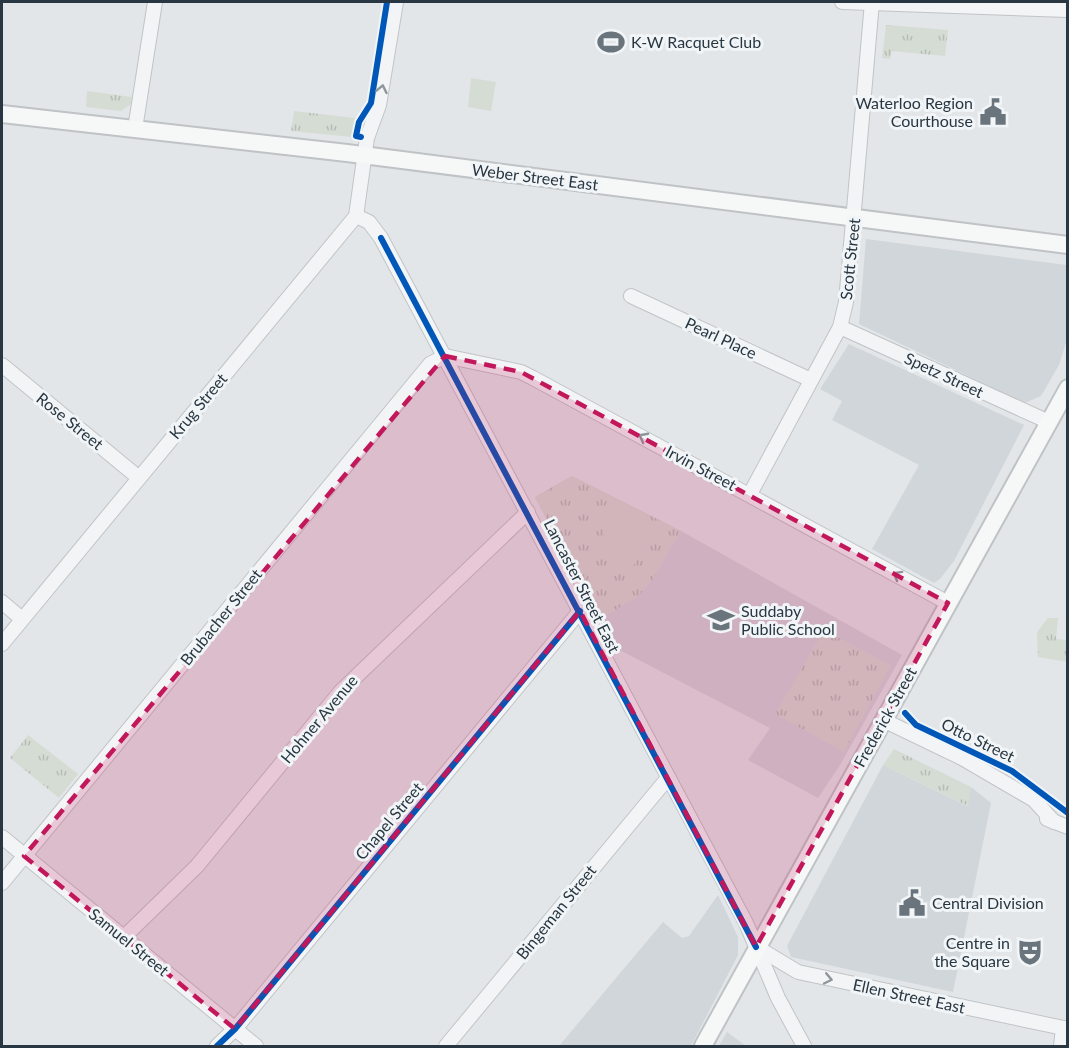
<svg xmlns="http://www.w3.org/2000/svg" width="1069" height="1048" font-family="Lato,sans-serif">
<style>
.built{fill:#d1d6db}
.grass{fill:url(#grass-tufts)}
.garden{fill:#d5dcd3}
.lines{fill:none;stroke-linecap:round;stroke-linejoin:round}
.minor-casing{stroke:#c1c4c6;stroke-width:16}
.major-casing{stroke:#bfc3c6;stroke-width:20}
.minor{stroke:#f2f4f5;stroke-width:14}
.major{stroke:#f6f7f7;stroke-width:16}
.cycleway-casing{stroke:#f1f5f7;stroke-width:10}
.cycleway{stroke:#0057b8;stroke-width:6}
.oneway{stroke:#8e969c}
.marked{fill:#c2185b;fill-opacity:0.2;stroke:#c2185b;stroke-width:4.5;stroke-dasharray:12 8;stroke-linejoin:round}
.labels{text-anchor:middle;stroke-width:6;stroke-linejoin:round;paint-order:stroke}
.poi-label{font-size:16px;fill:#293742;stroke:#f1f5f7;text-anchor:start}
.street-label{font-size:16px;fill:#293742;stroke:#f1f5f7}
</style>
<defs>
<pattern id="grass-tufts" width="24" height="20" patternUnits="userSpaceOnUse" patternTransform="scale(1.5)"><rect width="24" height="20" fill="#d5dcd3"/><path d="M3 7l-1-3M5 7V3M7 7l1-3M15 17l-1-3M17 17v-4M19 17l1-3" fill="none" stroke="#b7bdb6"/></pattern>
</defs>
<rect width="100%" height="100%" fill="#e3e6e8"/>
<g class="built">
<polygon points="866,239 1067,265 1067,339 1059,365 1041,396 1025,403 859,324"/>
<polygon points="849,344 1024,425 954,561 940,579 934,583 872,549 919,465 832,420 842,401 820,389"/>
<polygon points="572,476 681,531 902,655 840,765 818,798 748,760 770,728 610,645 599,619 535,497"/>
<polygon points="883,765 967,806 971,787 991,803 953,992 791,957 787,946"/>
<polygon points="718,895 738,937 738,955 691,1046 559,1046 663,922 682,938 689,936"/>
<polygon points="727,1032 746,1046 719,1046"/>
</g>
<g class="grass">
<polygon points="886,25 948,30 945,56 892,51 890,59 882,58"/>
<polygon points="87,91 132,97 131,104 121,111 86,107"/>
<polygon points="294,111 363,119 352,137 291,131"/>
<polygon points="572,476 681,531 650,584 636,598 599,619 535,497"/>
<polygon points="1048,618 1058,618 1056,639 1067,640 1067,662 1038,657 1037,632"/>
<polygon points="824,630 891,665 844,752 775,714"/>
<polygon points="28,735 78,774 59,798 10,758"/>
<polygon points="894,749 971,787 968,806 883,765"/>
</g>
<g class="garden">
<polygon points="471,78 496,82 491,111 468,107"/>
<polygon points="622,505 661,531 632,567 607,551 603,529"/>
</g>
<g class="lines">
<defs>
<g id="minor">
<polyline points="842,2 1068,10"/>
<polyline points="135,129 155,2"/>
<polyline points="356,216 369,222 381,238 746,923 778,998 804,1046"/>
<polyline points="631,296 811,380"/>
<polyline points="840,327 1049,422"/>
<polyline points="445,356 521,372 533,378 948,603"/>
<polyline points="2,365 139,478"/>
<polyline points="750,494 840,327 846,302 872,2"/>
<polyline points="2,602 22,619"/>
<polyline points="2,644 356,216 367,138 379,105 396,2"/>
<polyline points="883,720 962,758 1034,800 1054,822"/>
<polyline points="1047,819 1068,827"/>
<polyline points="2,837 256,1046"/>
<polyline points="2,883 430,364 445,356"/>
<polyline points="123,938 197,866 341,691 528,512"/>
<polyline points="758,948 798,972 1068,1029"/>
<polyline points="217,1046 235,1029 580,611"/>
<polyline points="446,1046 667,779"/>
<polyline points="1061,1046 1063,1028"/>
</g>
<g id="major">
<polyline points="2,114 347,153 1068,245"/>
<polyline points="703,1046 1068,388"/>
</g>
</defs>
<use href="#minor" class="minor-casing"/>
<use href="#major" class="major-casing"/>
<use href="#minor" class="minor"/>
<use href="#major" class="major"/>
<defs>
<g id="cycleway">
<polyline points="361,137 356,136 359,122 371,103 387,2"/>
<polyline points="381,238 756,947"/>
<polyline points="905,713 916,725 1012,771 1068,813"/>
<polyline points="217,1046 235,1029 580,611"/>
</g>
</defs>
<use href="#cycleway" class="cycleway-casing"/>
<use href="#cycleway" class="cycleway"/>
</g>
<defs><path id="oneway-chevron" d="M-2-3.5L2.5 0L-2 3.5" fill="none" stroke-width="1.6" stroke-linecap="round" stroke-linejoin="round" transform="scale(1.5)"/></defs>
<g class="oneway">
<use href="#oneway-chevron" transform="translate(382 89) rotate(-78)"/>
<use href="#oneway-chevron" transform="translate(643 437) rotate(-152)"/>
<use href="#oneway-chevron" transform="translate(897 575) rotate(-151)"/>
<use href="#oneway-chevron" transform="translate(828 979) rotate(12)"/>
</g>
<path class="marked" d="M445,356L521,372L948,603L756,947L580,611L235,1029L24,856Z"/>
<defs>
<symbol id="stadium-bare" viewBox="-9 -9 18 18"><path d="M0-5a6.5 5 0 1 0 0 10a6.5 5 0 1 0 0-10ZM-3.5-1.8h7v3.6h-7Z" fill="#6a747c" stroke="#f1f5f7" stroke-width="2.5" paint-order="stroke"/></symbol>
<symbol id="civic-bare" viewBox="-9 -9 18 18"><path d="M-.6-6.5H3V-4.5H.6V-3L4-1V1h2V6H-6V1h2V-1L-.6-3ZM-1.2 2.5V6h2.4V2.5Z" fill="#6a747c" stroke="#f1f5f7" stroke-width="2.5" paint-order="stroke"/></symbol>
<symbol id="school-bare" viewBox="-9 -9 18 18"><path d="M0-5L7-2L0 1L-7-2ZM-4 1L0 2.5L4 1V4Q0 6-4 4Z" fill="#6a747c" stroke="#f1f5f7" stroke-width="2.5" paint-order="stroke"/></symbol>
<symbol id="theatre-bare" viewBox="-9 -9 18 18"><path d="M-5-5.5Q0-4 5-5.5V0Q5 5 0 6Q-5 5-5 0ZM-3.3-2.5H-1v1.5H-3.3ZM1-2.5H3.3v1.5H1ZM-2.8 1Q0 5.5 2.8 1Z" fill="#6a747c" stroke="#f1f5f7" stroke-width="2.5" paint-order="stroke"/></symbol>
</defs>
<g fill-rule="evenodd">
<use href="#stadium-bare" x="592" y="23" width="38" height="38"/>
<use href="#civic-bare" x="974" y="93" width="38" height="38"/>
<use href="#school-bare" x="702" y="601" width="38" height="38"/>
<use href="#civic-bare" x="893" y="884" width="38" height="38"/>
<use href="#theatre-bare" x="1011" y="933" width="38" height="38"/>
</g>
<g class="labels">
<g class="poi-label">
<text x="631" y="48">K-W Racquet Club</text>
<text x="973" y="109" text-anchor="end">Waterloo Region<tspan x="973" dy="18">Courthouse</tspan></text>
<text x="741" y="617">Suddaby<tspan x="741" dy="18">Public School</tspan></text>
<text x="932" y="909">Central Division</text>
<text x="1010" y="949" text-anchor="end">Centre in<tspan x="1010" dy="18">the Square</tspan></text>
</g>
<g class="street-label">
<text transform="translate(535 177) rotate(7)" y="6">Weber Street East</text>
<text transform="translate(850 259) rotate(-84)" y="6">Scott Street</text>
<text transform="translate(721 338) rotate(25)" y="6">Pearl Place</text>
<text transform="translate(944 375) rotate(25)" y="6">Spetz Street</text>
<text transform="translate(198 406) rotate(-50)" y="6">Krug Street</text>
<text transform="translate(70 421) rotate(39)" y="6">Rose Street</text>
<text transform="translate(701 468) rotate(28)" y="6">Irvin Street</text>
<text transform="translate(582 586) rotate(63)" y="6">Lancaster Street East</text>
<text transform="translate(221 617) rotate(-51)" y="6">Brubacher Street</text>
<text transform="translate(885 717) rotate(-61)" y="6">Frederick Street</text>
<text transform="translate(319 719) rotate(-50)" y="6">Hohner Avenue</text>
<text transform="translate(978 740) rotate(26)" y="6">Otto Street</text>
<text transform="translate(389 821) rotate(-50)" y="6">Chapel Street</text>
<text transform="translate(556 912) rotate(-51)" y="6">Bingeman Street</text>
<text transform="translate(129 942) rotate(39)" y="6">Samuel Street</text>
<text transform="translate(909 996) rotate(12)" y="6">Ellen Street East</text>
</g>
</g>
<rect width="1069" height="1048" fill="none" stroke="#293742" stroke-width="6"/>
</svg>
